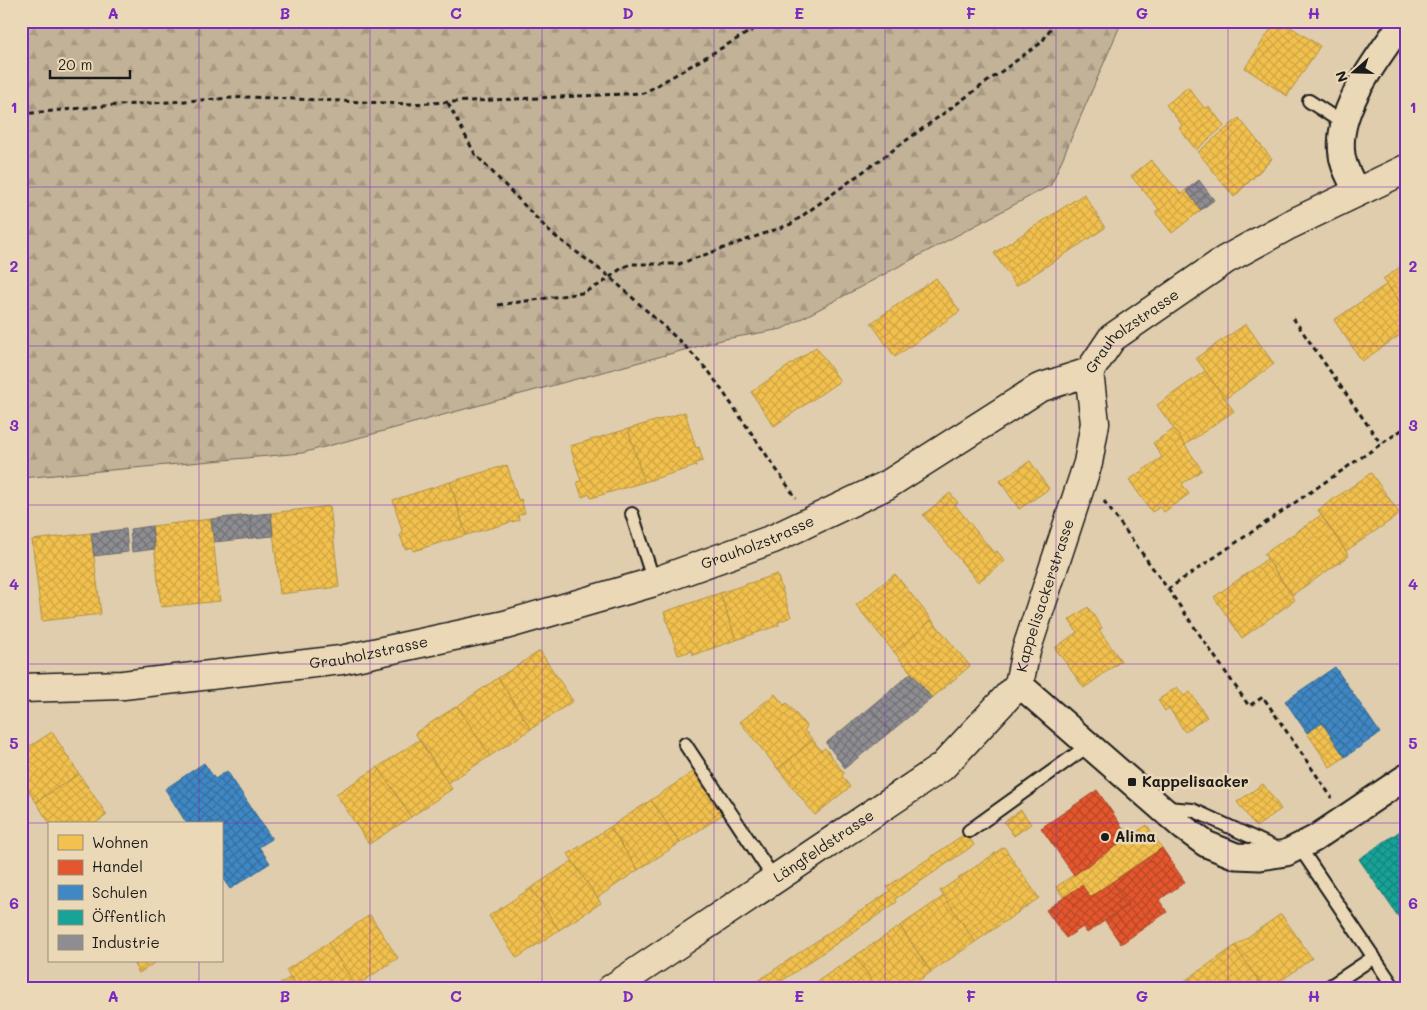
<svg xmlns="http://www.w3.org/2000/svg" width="1427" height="1010" font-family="Mali,sans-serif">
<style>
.forest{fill:url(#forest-firs);stroke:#6f675a}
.homes{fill:url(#homes-cross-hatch);stroke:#b2903f}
.shops{fill:url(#shops-cross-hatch);stroke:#a84529}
.schools{fill:url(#schools-cross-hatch);stroke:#346892}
.public{fill:url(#public-cross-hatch);stroke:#187a73}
.industry{fill:url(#industry-cross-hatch);stroke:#6b6b6f}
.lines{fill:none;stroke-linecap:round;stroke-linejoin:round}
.lane-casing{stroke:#1c1c1c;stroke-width:16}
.street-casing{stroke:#1c1c1c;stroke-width:29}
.secondary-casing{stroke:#1c1c1c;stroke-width:31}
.path{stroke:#1c1c1c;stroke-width:3;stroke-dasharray:5 4;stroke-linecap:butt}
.lane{stroke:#ebd8b6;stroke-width:12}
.street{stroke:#ebd8b6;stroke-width:25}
.secondary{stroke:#ebd8b6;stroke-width:28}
.grid{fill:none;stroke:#7b2cbf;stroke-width:1;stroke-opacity:0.55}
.poi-dot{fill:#1c1c1c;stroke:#ebd8b6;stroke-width:2}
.labels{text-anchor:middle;stroke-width:5;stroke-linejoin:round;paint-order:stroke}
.street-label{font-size:15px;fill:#1c1c1c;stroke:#ebd8b6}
.poi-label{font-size:15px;font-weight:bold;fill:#1c1c1c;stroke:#ebd8b6;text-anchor:start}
.neatline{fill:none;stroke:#7b2cbf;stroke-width:2}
.grid-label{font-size:16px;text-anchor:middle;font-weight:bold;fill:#7b2cbf}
</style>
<defs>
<pattern id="forest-firs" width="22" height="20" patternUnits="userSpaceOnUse" patternTransform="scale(1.25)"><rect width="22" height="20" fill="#c2b297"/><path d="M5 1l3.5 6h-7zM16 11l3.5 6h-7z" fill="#a69882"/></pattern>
<pattern id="homes-cross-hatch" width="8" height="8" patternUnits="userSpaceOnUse" patternTransform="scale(1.25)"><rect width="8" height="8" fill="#f2c14e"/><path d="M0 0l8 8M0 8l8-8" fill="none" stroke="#cfa544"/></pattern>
<pattern id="shops-cross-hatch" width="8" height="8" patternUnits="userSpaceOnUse" patternTransform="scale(1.25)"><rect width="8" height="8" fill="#e4572e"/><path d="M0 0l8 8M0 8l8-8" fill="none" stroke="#b84726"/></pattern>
<pattern id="schools-cross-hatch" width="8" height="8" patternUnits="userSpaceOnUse" patternTransform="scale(1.25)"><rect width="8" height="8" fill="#3f88c5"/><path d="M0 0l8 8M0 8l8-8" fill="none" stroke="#346e9f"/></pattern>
<pattern id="public-cross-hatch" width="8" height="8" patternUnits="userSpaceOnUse" patternTransform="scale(1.25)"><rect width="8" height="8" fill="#17a398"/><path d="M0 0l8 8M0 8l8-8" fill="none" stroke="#14847b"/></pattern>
<pattern id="industry-cross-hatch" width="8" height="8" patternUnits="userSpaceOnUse" patternTransform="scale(1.25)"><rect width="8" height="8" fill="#8d8d92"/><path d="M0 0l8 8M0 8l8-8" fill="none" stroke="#727276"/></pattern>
</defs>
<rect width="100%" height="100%" fill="#dfcdad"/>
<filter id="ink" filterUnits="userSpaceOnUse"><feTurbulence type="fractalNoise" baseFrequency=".02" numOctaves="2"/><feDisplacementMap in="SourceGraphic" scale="10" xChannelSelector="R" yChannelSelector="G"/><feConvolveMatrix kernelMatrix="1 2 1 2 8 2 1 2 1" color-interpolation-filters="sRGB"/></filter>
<g filter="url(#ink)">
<polygon class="forest" points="21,21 1122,21 1051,185 782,329 725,339 302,453 21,478"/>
<g class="homes">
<polygon points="1276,21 1293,21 1289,26 1320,46 1287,96 1245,68"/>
<polygon points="1188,87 1205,109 1209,106 1224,126 1196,150 1179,128 1182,125 1166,105"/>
<polygon points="1239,118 1272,159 1234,197 1198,152"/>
<polygon points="1151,160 1181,194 1186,190 1201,210 1172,233 1155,212 1159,209 1131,176"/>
<polygon points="1084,194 1105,228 1016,286 994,253"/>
<polygon points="1406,263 1406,311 1383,279"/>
<polygon points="936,278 960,311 895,357 871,323"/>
<polygon points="1387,284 1406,311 1406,331 1362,361 1334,320"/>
<polygon points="1246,324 1274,364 1225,399 1196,358"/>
<polygon points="816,347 840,381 774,426 751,392"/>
<polygon points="1205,371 1234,411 1185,445 1157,405"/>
<polygon points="685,412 696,448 699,447 703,461 695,463 696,466 644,482 628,429"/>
<polygon points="628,429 644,482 591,498 590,494 582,497 577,482 581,481 570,446"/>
<polygon points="1174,429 1202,470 1182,484 1189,494 1164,512 1160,507 1152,512 1129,480 1162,457 1153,443"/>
<polygon points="1030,461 1049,489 1019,509 1000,481"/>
<polygon points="507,465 518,500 521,499 525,513 518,515 519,520 466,535 450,482"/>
<polygon points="1371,473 1400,514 1346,551 1318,510"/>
<polygon points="450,482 466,535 413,551 412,547 405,549 400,535 403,534 393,500"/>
<polygon points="950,493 958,503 955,505 994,553 997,551 1005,561 978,582 923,515"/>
<polygon points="330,506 339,587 280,594 271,513"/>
<polygon points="1321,515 1349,556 1292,595 1264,554"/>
<polygon points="211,519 220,601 161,607 152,526"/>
<polygon points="91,533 101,614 42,621 32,540"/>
<polygon points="1267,559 1295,600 1242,638 1214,597"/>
<polygon points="777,574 791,617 778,622 779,625 736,640 720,593"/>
<polygon points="895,574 932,620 894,652 856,605"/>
<polygon points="720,593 736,640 693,655 692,651 678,655 664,612"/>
<polygon points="1088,607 1102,628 1099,630 1121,661 1084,688 1055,648 1077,632 1069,620"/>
<polygon points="932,620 970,666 932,698 894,652"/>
<polygon points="540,651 573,701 531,729 498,678"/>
<polygon points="498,678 531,729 490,756 457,706"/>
<polygon points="1177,687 1184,696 1190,692 1207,717 1185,732 1169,708 1165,711 1158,700"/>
<polygon points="775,694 784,705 787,703 807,727 804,730 813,740 778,769 740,722"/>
<polygon points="457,706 490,756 448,783 415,733"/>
<polygon points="1322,723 1345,757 1330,767 1307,733"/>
<polygon points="52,732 79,774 36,802 21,779 21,752"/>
<polygon points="419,740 452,789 411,817 378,767"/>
<polygon points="813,740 821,751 825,748 844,773 842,776 850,787 815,815 778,769"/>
<polygon points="378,767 411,817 369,844 336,794"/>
<polygon points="693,772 722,815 680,843 651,800"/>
<polygon points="79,774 107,815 94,824 50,824 36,802"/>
<polygon points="1263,784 1281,809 1256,827 1237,802"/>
<polygon points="651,800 680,843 638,870 610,827"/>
<polygon points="1021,810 1031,824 1014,836 1004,822"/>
<polygon points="1147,825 1162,848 1090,897 1082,885 1064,898 1056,887"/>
<polygon points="610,827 638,870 597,898 568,854"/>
<polygon points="966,833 974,845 895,899 897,902 770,989 746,989 890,891 887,887"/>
<polygon points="1004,847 1039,898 975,942 940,891"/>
<polygon points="572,861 601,903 559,930 531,888"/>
<polygon points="531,888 559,930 517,958 489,916"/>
<polygon points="944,896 975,942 931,972 900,926"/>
<polygon points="1281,914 1312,958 1270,989 1264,989 1235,946"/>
<polygon points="370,915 398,958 356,986 328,943"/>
<polygon points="900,926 931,972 906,989 878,989 855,956"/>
<polygon points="328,943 356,986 353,989 298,989 286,970"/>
<polygon points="1235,946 1264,989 1197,989 1189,978"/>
<polygon points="855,956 878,989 814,989 812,985"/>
<polygon points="132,961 157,961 139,973"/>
<polygon points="291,977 298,989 272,989"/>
<polygon points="1189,978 1197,989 1173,989"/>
</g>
<g class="shops">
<polygon points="1097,790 1129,837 1074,875 1041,828"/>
<polygon points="1162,848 1185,882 1159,900 1167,912 1121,944 1105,921 1128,905 1112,882"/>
<polygon points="1112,882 1128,905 1087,933 1083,927 1066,938 1046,910 1082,885 1090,897"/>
</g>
<g class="schools">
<polygon points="1335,667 1380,733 1345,757 1322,723 1307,733 1285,701"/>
<polygon points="204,763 215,779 227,771 272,839 259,847 270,863 230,889 221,876 221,824 187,824 165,789"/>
</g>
<polygon class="public" points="1406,827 1406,928 1359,859"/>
<g class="industry">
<polygon points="1199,180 1214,200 1201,210 1186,190"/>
<polygon points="271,513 273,536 252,538 250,515"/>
<polygon points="250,515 252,538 214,542 211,519"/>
<polygon points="152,526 155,549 132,552 130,529"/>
<polygon points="126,529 128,552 94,556 91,533"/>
<polygon points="911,673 932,698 890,732 870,707"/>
<polygon points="870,707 890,732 845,768 826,743"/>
</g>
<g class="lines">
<defs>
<g id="lane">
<polyline points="1309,101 1344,124"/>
<polyline points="632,514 654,582"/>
<polyline points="685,744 775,880"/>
<polyline points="1166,808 1193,810 1280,850"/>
<polyline points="969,831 1089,745"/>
<polyline points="1300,848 1395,989"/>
<polyline points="1326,989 1374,957"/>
</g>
<g id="street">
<path d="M1357,193C1353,183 1347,174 1344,164C1329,115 1378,59 1403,21"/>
<polyline points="1019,684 1184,828 1206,844 1236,856 1260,857 1286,853 1314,839 1406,777"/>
</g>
<g id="secondary">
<path id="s1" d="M21,688L123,685L341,660L505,625L654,582L773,539L887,485L1039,388L1089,372L1112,338L1225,260L1289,225L1406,169"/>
<path id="s2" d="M611,989L942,767L1019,684L1026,651L1088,463L1095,423L1089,372"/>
</g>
</defs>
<use href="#lane" class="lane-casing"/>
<use href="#street" class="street-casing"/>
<use href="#secondary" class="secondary-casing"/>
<g class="path">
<polyline points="448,103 475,154 551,233 610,277 684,345 710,373 796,498"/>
<polyline points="21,114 104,106 249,97 408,104 644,93 768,21"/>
<polyline points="498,305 582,293 601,284 623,267 632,264 679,264 791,224 1042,42 1055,21"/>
<polyline points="1293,318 1381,444"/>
<polyline points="1104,501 1168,589 1406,427"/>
<polyline points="1168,589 1249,706 1263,697 1332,798"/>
</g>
<use href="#lane" class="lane"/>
<use href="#street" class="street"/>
<use href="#secondary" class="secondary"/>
</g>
</g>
<path class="grid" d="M199,21V824M370,21V989M542,21V989M714,21V989M885,21V989M1056,21V989M1228,21V989M21,187H1406M21,346H1406M21,505H1406M21,664H1406M21,823H1406M199,961V989"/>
<g class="poi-dot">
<rect x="1127" y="777" width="10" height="10" rx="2.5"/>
<circle cx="1105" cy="837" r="5"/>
</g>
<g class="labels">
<g class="street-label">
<text dy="5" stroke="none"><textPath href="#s1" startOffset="1190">Grauholzstrasse</textPath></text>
<text dy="5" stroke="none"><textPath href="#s1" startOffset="755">Grauholzstrasse</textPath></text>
<text dy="5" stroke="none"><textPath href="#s2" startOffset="604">Kappelisackerstrasse</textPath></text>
<text dy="5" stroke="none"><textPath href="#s1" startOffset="350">Grauholzstrasse</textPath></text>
<text dy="5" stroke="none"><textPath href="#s2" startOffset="256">Längfeldstrasse</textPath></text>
</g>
<g class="poi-label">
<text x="1142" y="787">Kappelisacker</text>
<text x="1115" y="842">Alima</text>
</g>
</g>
<rect width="1427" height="1010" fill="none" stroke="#ebd8b6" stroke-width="55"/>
<rect x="48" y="822" width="175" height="140" fill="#ebd8b6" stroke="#988d78"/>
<rect x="58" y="835" width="25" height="15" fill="#f2c14e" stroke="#988d78"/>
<text x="92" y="848" font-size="15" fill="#1c1c1c">Wohnen</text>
<rect x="58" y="860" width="25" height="15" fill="#e4572e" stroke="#988d78"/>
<text x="92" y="872" font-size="15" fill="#1c1c1c">Handel</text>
<rect x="58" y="885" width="25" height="15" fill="#3f88c5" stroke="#988d78"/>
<text x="92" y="898" font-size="15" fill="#1c1c1c">Schulen</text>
<rect x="58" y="910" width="25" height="15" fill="#17a398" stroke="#988d78"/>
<text x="92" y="922" font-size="15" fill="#1c1c1c">Öffentlich</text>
<rect x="58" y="935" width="25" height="15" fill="#8d8d92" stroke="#988d78"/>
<text x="92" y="948" font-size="15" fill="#1c1c1c">Industrie</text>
<g transform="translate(1354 72) rotate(250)" stroke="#ebd8b6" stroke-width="4" paint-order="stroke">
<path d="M0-4L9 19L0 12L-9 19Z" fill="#1c1c1c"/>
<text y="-8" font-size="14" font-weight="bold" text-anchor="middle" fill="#1c1c1c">N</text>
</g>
<path d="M50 70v8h80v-8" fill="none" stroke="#1c1c1c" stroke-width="2.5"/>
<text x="58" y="70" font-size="15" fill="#1c1c1c" stroke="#ebd8b6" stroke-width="4" paint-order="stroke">20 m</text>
<rect x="28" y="28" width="1372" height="954" class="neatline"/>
<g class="grid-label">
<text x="113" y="19">A</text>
<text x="285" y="19">B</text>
<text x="456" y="19">C</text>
<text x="628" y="19">D</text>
<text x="799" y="19">E</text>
<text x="971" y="19">F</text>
<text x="1142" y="19">G</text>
<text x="1314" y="19">H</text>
<text x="14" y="113">1</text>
<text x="1413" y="113">1</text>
<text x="14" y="272">2</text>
<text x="1413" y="272">2</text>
<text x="14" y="431">3</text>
<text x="1413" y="431">3</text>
<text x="14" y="590">4</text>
<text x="1413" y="590">4</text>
<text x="14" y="749">5</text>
<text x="1413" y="749">5</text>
<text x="14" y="909">6</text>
<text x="1413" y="909">6</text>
<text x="113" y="1002">A</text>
<text x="285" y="1002">B</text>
<text x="456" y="1002">C</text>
<text x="628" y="1002">D</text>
<text x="799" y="1002">E</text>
<text x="971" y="1002">F</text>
<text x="1142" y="1002">G</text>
<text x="1314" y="1002">H</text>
</g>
</svg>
